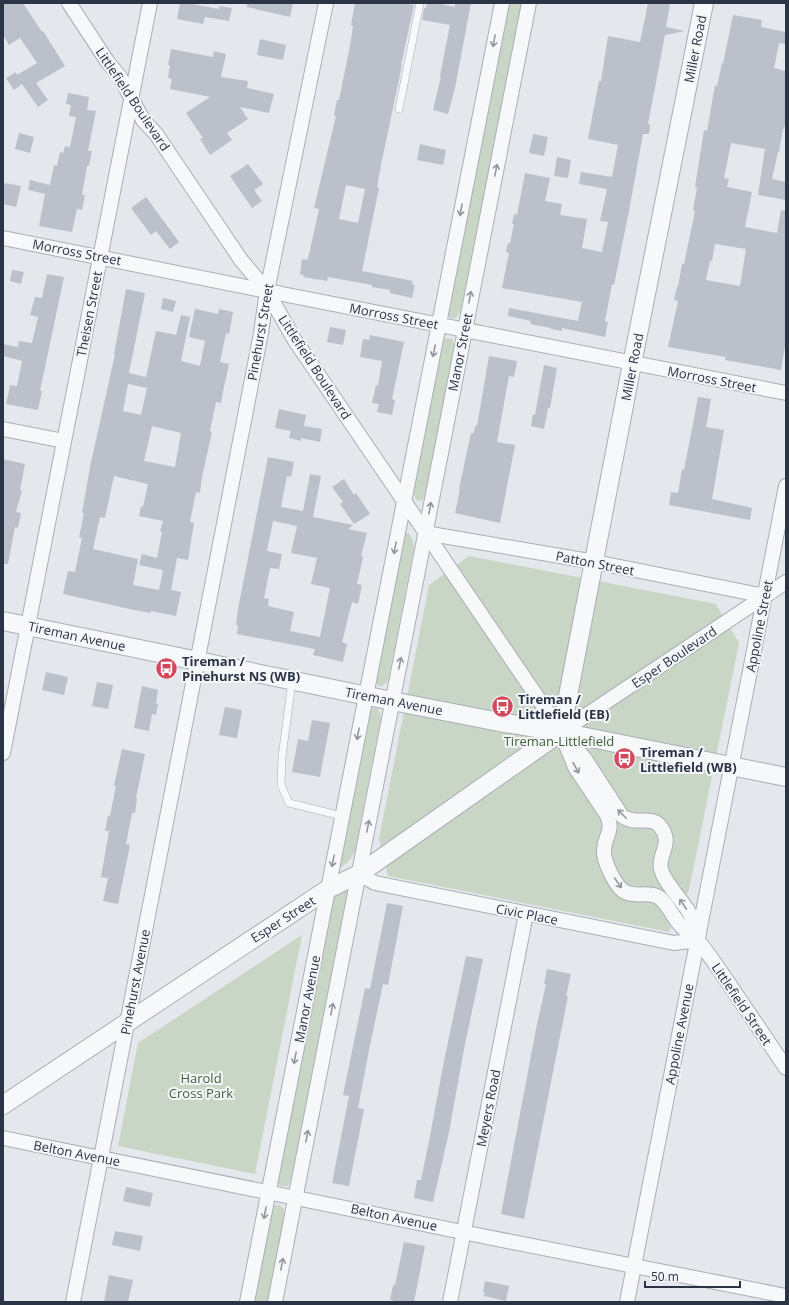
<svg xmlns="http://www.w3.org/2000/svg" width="789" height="1305" font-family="'Open Sans',sans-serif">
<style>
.green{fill:#c9d6c5}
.building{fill:#bbc0ca;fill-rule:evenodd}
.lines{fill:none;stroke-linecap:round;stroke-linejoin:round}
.service-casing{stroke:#a9aeb7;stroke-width:8}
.minor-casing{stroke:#a9aeb7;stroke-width:16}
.tertiary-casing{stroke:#a9aeb7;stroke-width:20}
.service{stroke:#f7f8fa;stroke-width:7}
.minor{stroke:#f7f8fa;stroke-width:14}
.tertiary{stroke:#f7f8fa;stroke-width:18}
.oneway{stroke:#9196a0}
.labels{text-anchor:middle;stroke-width:4;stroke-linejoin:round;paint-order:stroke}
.street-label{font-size:13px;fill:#2b3445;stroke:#f4f6f9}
.poi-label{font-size:13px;font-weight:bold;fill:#2b3445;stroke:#f4f6f9;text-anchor:start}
.park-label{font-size:13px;fill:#3f6138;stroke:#f4f6f9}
</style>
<rect width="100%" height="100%" fill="#e4e7ec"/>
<g class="green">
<polygon points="507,3 522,3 461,310 456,318 451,318 448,316 447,308"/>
<polygon points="444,338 452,339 454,343 454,351 426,490 423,500 418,501 416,500 413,490 440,343"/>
<polygon points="405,533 409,533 413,541 414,548 388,681 382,686 378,686 376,683"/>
<polygon points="469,556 716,604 739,643 689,890 669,932 388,876 379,839 429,585"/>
<polygon points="373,708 378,709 380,713 381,717 355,851 350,860 339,869 338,867 368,712"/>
<polygon points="346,888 347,890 347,893 295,1161 291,1179 288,1186 280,1186 277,1182 332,901 335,896"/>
<polygon points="302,935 255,1174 118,1146 138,1043"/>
<polygon points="274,1205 280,1205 284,1209 284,1217 268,1302 253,1302 271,1210"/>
</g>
<g class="building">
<polygon points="3,3 23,3 42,32 43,31 65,66 36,83 48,100 38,107 22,84 14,90 6,78 16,72 17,75 37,63 20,38 9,45 3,35"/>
<polygon points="180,3 187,3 219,9 219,6 232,8 229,21 205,17 203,24 177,19"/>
<polygon points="247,3 293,3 290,17 247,7"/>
<path d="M355,3H403L414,5L401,65H402L381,165L377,187L379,188L362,271L413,281L412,284L415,285L412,298L390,293V290L372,287V285L328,277L327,281L303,277L304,275L300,274L302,259L307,260V258L308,259L319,209L314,208L336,116L334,115L337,100H339L350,46L353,26L351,25ZM346,185L365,189L358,223L339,219Z"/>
<polygon points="427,3 436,3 455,7 455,3 471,3 455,88 448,114 433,110 441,77 440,76 450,25 422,20 424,8 426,8"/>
<polygon points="648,3 670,4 666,27 685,31 665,35 648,124 650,125 649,134 643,134 629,211 614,285 612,284 605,321 608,322 605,337 562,328 562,331 551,329 551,328 530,324 531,321 508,316 509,308 578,321 582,302 502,288 509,253 506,252 508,243 510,243 514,224 512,224 514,214 517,215 525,173 550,178 545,201 562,204 560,215 587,219 582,248 602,252 608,222 600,221 607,189 579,184 581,172 612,177 618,145 588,139 599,81 601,81 608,36 640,42"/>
<path d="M733,15L762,20L761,27L786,32V44L779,43L774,68L786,71V120L784,129H783L779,152H778L772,179L786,182V200L758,195L765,149L731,143L724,178L729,179L727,187L752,192L745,227L777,233L781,210L786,211V340L781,370L725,360L726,357L668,347L678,301L674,300L677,286L678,287L682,264H684L695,211L693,210L697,188L695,187L704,130L707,131L715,85L717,86L722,63L723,64ZM715,244L746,249L740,286L706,280L710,261H712Z"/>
<polygon points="260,39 286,45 283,60 257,55"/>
<polygon points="171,49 213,57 214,51 226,54 221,77 248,81 247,88 274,94 269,113 240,107 248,119 227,133 232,140 210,155 200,139 203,138 186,113 210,97 170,89 172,79 168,78 170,65 168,65"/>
<polygon points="68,93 89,97 87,110 96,111 88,151 92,151 89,166 87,166 82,195 85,195 82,210 77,209 72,232 39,226 45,194 28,190 30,180 50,185 54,165 57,166 60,152 63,153 65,146 70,147 76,117 69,116 71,105 66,104"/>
<polygon points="19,133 34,137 30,153 15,149"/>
<polygon points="533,134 548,137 544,156 529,153"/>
<polygon points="420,144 446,150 443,165 417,160"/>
<polygon points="557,157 571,160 568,178 554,176"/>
<polygon points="248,164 263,184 254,190 262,201 252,208 230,176"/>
<polygon points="5,183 21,186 16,207 3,204 3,191"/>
<polygon points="146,197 179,242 170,249 156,231 151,235 131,208"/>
<polygon points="12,270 24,272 21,284 10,281"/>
<polygon points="47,274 64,277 40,391 42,391 38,410 6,404 10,385 17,386 22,361 3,356 3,344 18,347 19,341 32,343 38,317 30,315 35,297 42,298"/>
<path d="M126,289L145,293L129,373L146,377L156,331L176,335L181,315L190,317L181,361L200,366L205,341L189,337L195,309L218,314L219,309L233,312L229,334L226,333L220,362L229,364L224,387L221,403L216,402L210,431L212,432L202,477L200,493L196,492L190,522L194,523L188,560L177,558L171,590L181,592L176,616L151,611V613L134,610L63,594L68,571L75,572L82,538L79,537L84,513H82L90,467L115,354H114ZM128,384L147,388L141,415L123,411ZM152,426L181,433L175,467L144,461ZM114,476L148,484L143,507L141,506L139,516L163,521L160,531L162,532L157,558L142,554L139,565L163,570L159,590L133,585L138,559L93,549L100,517L105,518Z"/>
<polygon points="163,298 176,301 173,312 161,309"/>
<polygon points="330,327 346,330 343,345 327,342"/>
<polygon points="370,335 404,342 392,399 395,400 392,415 377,412 379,404 372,403 376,385 378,386 382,361 360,357 363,339 369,340"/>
<polygon points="489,356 517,361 514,377 509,376 497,442 515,445 500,523 455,513 460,489 459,489 471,433 474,433 475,426 477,426"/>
<polygon points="544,365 557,368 550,408 548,408 544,429 531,426 533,414 535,415"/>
<polygon points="698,397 711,399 706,427 724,430 712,499 752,508 750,520 669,505 671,492 678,493 682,469 684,470"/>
<polygon points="279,409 306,415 304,426 322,429 320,442 301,438 301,441 289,438 291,431 275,428"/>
<path d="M268,457L294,462L291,477L287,476L281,507L303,511L310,474L321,476L313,517L353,525L348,529L367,533L361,556L363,557L357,584L362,585L358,604L352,602L342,642L347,644L343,662L313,655L315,649L237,634L238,625H236L238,609ZM273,521L297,526L291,553L317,558L311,584L330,588L320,637L290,631L294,612L268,606L269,599L264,598L270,568L279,569L282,554L267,551Z"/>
<polygon points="3,459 25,464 20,490 22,491 16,512 21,513 18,528 15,527 8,564 3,564"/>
<polygon points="344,479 354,495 356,493 370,514 354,524 340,504 343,502 332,487"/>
<polygon points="46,672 68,677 64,695 42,690"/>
<polygon points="97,682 113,685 108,709 92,706"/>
<polygon points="142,686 158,690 156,703 158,704 156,715 152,714 149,731 134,728"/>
<polygon points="225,707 242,710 237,738 219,735"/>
<polygon points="312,720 330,723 320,777 292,772 298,739 308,741"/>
<polygon points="122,749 145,754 136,798 137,798 135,813 132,813 126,844 130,845 118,904 103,901 108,878 101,877 109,831 105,831 108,816 110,816 116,786 114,786"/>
<polygon points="387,903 403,906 388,985 383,984 369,1050 358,1108 364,1109 349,1186 332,1183 349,1096 343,1095 365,988 370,989"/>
<polygon points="466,956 483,959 464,1049 449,1132 433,1202 414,1198 417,1180 421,1180 430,1136 444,1061"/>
<polygon points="547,969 571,974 566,996 568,996 524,1219 501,1214 536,1029 546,984 544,984"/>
<polygon points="126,1187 153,1193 150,1207 123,1201"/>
<polygon points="115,1231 143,1236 140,1251 112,1245"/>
<polygon points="404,1242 425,1246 414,1302 401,1302 390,1300 393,1285 395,1285"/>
<polygon points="109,1275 133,1280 128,1302 104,1302"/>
<polygon points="485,1281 509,1286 506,1301 484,1296 485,1292 483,1292"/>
</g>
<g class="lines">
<defs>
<g id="service">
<polyline points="399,109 420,3"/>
<polyline points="292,681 282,757 281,785 289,803 342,816"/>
</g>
<g id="minor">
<path d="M69,3L107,61L120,77L143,120L156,134L241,260L267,291L294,339L561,732L585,759L622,816C635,826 650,815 659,825C675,843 657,855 661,869C665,885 684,901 691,916C694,923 696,932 698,940"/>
<polyline points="3,238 267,291 786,393"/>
<polyline points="3,429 64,441"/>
<polyline points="425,533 595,562 765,596"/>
<polyline points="561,732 786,582"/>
<path d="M564,740L575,767L607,815C614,833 605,833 604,850C603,860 613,880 620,888C632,901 651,888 662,900C670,908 674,919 682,927C687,932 694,935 698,941C707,951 715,964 723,975C744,1006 765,1037 786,1068"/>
<polyline points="3,753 150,3"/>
<polyline points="359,874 375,883 674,943 698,940"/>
<polyline points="3,1138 477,1235 786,1296"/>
<polyline points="73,1302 261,333 267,291 326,3"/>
<polyline points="247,1302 502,3"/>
<path d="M275,1302C359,869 443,436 529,3"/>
<polyline points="450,1302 526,914"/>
<polyline points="627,1302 786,486"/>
</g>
<g id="tertiary">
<polyline points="3,621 392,701 499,722 561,732 786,777"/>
<polyline points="561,732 632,364 704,3"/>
<polyline points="3,1105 328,889 359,874 561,732"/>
</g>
</defs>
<use href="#service" class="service-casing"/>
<use href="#minor" class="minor-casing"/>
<use href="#tertiary" class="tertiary-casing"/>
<use href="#service" class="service"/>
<use href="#minor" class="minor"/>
<use href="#tertiary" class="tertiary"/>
</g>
<defs><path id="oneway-shaft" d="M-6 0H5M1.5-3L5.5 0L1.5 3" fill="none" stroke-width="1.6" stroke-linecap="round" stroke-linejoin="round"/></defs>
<g class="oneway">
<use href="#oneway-shaft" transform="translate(494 41) rotate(101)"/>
<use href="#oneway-shaft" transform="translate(496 170) rotate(-79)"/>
<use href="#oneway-shaft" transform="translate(461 210) rotate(101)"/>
<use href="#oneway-shaft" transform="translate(470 297) rotate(-79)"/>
<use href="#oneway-shaft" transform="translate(434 351) rotate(101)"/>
<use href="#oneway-shaft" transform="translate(430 508) rotate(-79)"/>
<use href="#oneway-shaft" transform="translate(395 548) rotate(101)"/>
<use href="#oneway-shaft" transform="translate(400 663) rotate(-79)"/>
<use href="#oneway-shaft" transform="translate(358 734) rotate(101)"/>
<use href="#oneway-shaft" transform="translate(576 768) rotate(61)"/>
<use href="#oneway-shaft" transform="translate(622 814) rotate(-135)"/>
<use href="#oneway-shaft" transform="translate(368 826) rotate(-79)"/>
<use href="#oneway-shaft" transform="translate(333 861) rotate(101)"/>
<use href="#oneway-shaft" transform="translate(618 883) rotate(56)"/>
<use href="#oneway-shaft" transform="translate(683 904) rotate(-124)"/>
<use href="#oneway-shaft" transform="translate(332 1009) rotate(-79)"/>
<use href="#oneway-shaft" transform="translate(295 1058) rotate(101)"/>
<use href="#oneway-shaft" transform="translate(307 1136) rotate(-79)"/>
<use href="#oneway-shaft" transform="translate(265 1213) rotate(101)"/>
<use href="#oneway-shaft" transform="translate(282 1264) rotate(-79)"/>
</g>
<defs>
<symbol id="bus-disc" viewBox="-11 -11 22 22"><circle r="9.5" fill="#d1495b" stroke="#f4f6f9"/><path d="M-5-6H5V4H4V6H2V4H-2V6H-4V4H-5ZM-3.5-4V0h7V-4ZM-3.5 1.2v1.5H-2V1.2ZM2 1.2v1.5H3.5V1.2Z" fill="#fff"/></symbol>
</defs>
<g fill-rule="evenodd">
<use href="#bus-disc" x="154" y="656" width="25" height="25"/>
<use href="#bus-disc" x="490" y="694" width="25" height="25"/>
<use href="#bus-disc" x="612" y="746" width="25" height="25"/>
</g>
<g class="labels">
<g class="street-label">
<text transform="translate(695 49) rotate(-79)" y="5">Miller Road</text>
<text transform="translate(133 99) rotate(56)" y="5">Littlefield Boulevard</text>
<text transform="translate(77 252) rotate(11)" y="5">Morross Street</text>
<text transform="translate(89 314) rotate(-79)" y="5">Theisen Street</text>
<text transform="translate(394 316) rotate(11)" y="5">Morross Street</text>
<text transform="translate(260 332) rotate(-80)" y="5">Pinehurst Street</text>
<text transform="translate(460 352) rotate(-79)" y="5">Manor Street</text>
<text transform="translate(315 367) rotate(57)" y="5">Littlefield Boulevard</text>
<text transform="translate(632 367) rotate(-79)" y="5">Miller Road</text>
<text transform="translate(712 379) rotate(11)" y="5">Morross Street</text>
<text transform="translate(595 563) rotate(11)" y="5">Patton Street</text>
<text transform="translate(759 626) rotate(-79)" y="5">Appoline Street</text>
<text transform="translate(77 636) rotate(12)" y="5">Tireman Avenue</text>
<text transform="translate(674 657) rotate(-34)" y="5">Esper Boulevard</text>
<text transform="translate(394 701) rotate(11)" y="5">Tireman Avenue</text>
<text transform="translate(527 914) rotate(11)" y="5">Civic Place</text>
<text transform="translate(283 919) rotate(-33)" y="5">Esper Street</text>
<text transform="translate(135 982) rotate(-79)" y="5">Pinehurst Avenue</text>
<text transform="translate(307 999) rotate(-79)" y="5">Manor Avenue</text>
<text transform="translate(742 1004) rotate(56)" y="5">Littlefield Street</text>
<text transform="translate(679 1034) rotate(-79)" y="5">Appoline Avenue</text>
<text transform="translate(488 1108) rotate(-79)" y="5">Meyers Road</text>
<text transform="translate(77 1153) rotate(11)" y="5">Belton Avenue</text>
<text transform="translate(394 1217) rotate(12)" y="5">Belton Avenue</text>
</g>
<g class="poi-label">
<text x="182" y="666">Tireman /<tspan x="182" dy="15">Pinehurst NS (WB)</tspan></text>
<text x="518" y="704">Tireman /<tspan x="518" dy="15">Littlefield (EB)</tspan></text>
<text x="640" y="757">Tireman /<tspan x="640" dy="15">Littlefield (WB)</tspan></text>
</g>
<g class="park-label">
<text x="559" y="746">Tireman-Littlefield</text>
<text x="201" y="1083">Harold<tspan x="201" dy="15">Cross Park</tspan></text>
</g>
</g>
<rect width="789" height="1305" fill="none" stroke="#2b3445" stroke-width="8"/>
<path d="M645 1281v6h95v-6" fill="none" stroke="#2b3445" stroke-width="2"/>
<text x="651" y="1281" font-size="12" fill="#2b3445" stroke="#f4f6f9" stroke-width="3" paint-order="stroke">50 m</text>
</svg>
